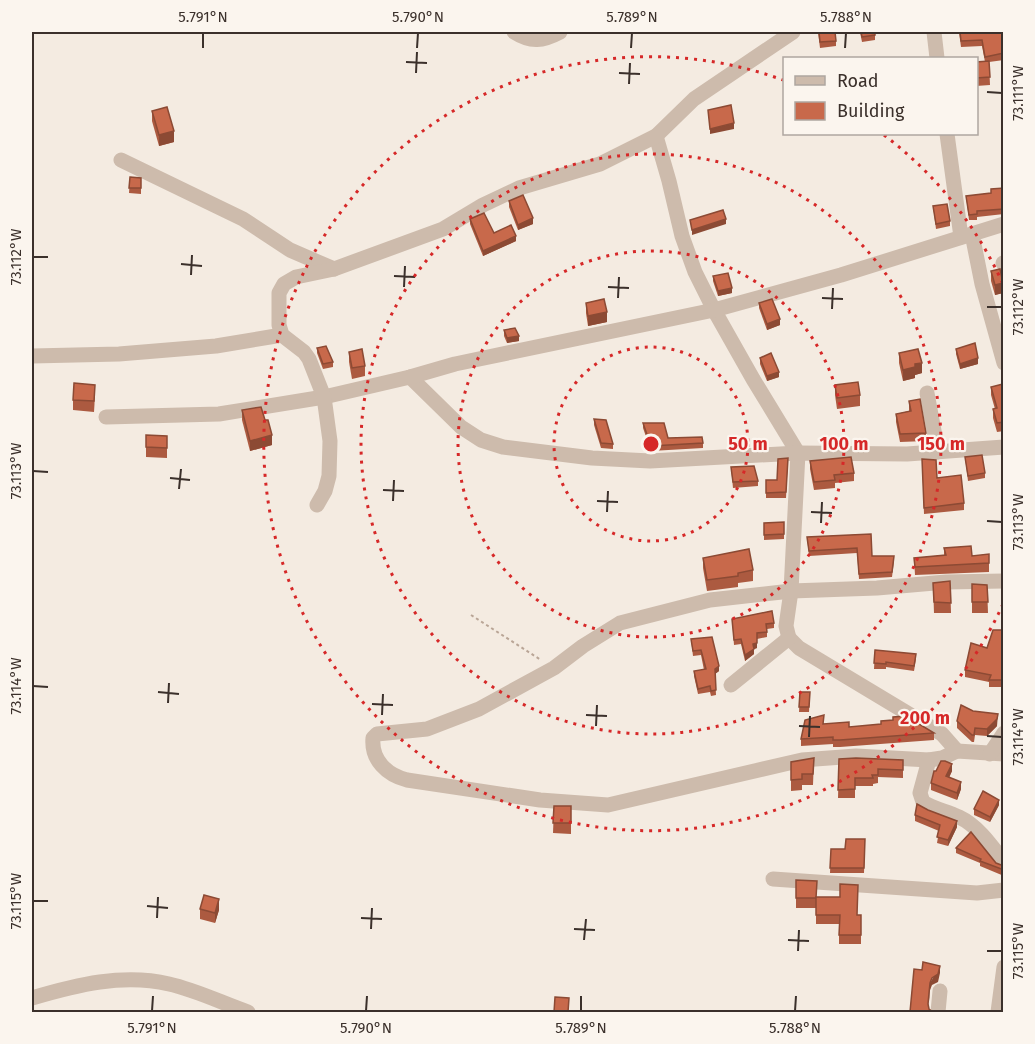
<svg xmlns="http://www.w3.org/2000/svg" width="1035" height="1044" font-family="'Fira Sans',sans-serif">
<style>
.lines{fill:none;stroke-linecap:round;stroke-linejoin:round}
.path{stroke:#b9a596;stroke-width:2;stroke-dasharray:3 3;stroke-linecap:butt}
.minor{stroke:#cdbbac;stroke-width:15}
.wall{fill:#ac5a40}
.shaded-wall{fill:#8c4a34}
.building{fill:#c8694b;stroke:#8c4a34;stroke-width:1.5}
.ticks{fill:none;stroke:#3b302b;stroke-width:2}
.ring{fill:none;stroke:#d62828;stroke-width:3;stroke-dasharray:3 6}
.centre{fill:#d62828;stroke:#fbf5ee;stroke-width:3}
.ring-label{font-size:18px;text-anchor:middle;font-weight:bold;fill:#d62828;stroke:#fbf5ee;stroke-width:4.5;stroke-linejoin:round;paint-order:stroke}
.neatline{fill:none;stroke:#3b302b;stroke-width:2}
.ticks-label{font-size:15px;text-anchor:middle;fill:#3b302b}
</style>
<rect width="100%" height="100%" fill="#f4ebe1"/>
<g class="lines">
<polyline class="path" points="471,615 541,660"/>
<g class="minor">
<path d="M514,32C531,43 543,41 560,32"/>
<polyline points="934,32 937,58"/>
<polyline points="947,134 961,237"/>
<polyline points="656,136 669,181 682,236 695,272 714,310 753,379 798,453 791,591 786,626 789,638 799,648 942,734 957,751"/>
<polyline points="121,160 243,219 290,250 334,269"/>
<polyline points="972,234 982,284 1004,363"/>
<polyline points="1003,263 1004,263"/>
<polyline points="32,356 119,354 216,346 282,335"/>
<polyline points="410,377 461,427 481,440 503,447 592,458 650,461 798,453 907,454 1004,447"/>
<polyline points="927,393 938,452"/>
<polyline points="106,417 219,414 324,397 410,377 455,364 714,310 841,275 1004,224"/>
<polyline points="317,505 325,491 329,476 330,441 324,397 309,359 304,352 282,335 279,325 279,293 284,284 296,277 334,269 443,229 483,205 519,188 600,164 656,136 694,99 793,32"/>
<path d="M1004,581L946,582L877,588L791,591L710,600L620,623L583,646L554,668L479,709L427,729L377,734L373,738C371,760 387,775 407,780L540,800L608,805L802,760L856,756L929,760L942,758L957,751L1004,754"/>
<polyline points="731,685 789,638"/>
<polyline points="990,754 1004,733"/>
<path d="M929,760L920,793L923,802C934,809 947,811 959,817C978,826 991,845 1004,862"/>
<polyline points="773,879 977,893 1004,890"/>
<path d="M32,998C76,985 123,973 169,984C196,990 222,1003 248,1012"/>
<polyline points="938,1012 940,991"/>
<polyline points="998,1012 1004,967"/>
</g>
</g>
<g class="wall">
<polygon points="818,32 836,41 836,46 820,48"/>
<polygon points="860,32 875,32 875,40 862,42"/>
<polygon points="959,32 1004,32 1004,60 989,62 990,85 976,86 976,62 985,62 982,46 961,47"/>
<polygon points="152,111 174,142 159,146 152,121"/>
<polygon points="130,177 141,178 141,194 129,193"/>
<polygon points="1004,188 1004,214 977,217 977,220 969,220 966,196 991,193"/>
<polygon points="509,201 533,224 518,230 509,207"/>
<polygon points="933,206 950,221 950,226 936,229"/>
<polygon points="470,219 494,233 516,241 483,256 470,224"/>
<polygon points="991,271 1003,293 995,295 991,281"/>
<polygon points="713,276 732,293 718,296 713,281"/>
<polygon points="586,303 607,322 588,326 586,313"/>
<polygon points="759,303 780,325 767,330 759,308"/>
<polygon points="504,330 519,341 507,343 504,336"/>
<polygon points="317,348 333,362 333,367 323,369 317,353"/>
<polygon points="956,349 978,364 960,369 956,354"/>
<polygon points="349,352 365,366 365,376 352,379 349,362"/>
<polygon points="899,353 922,373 915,375 915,378 903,381 899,363"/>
<polygon points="760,358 779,377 767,381 760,364"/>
<polygon points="1003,384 1004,431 997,432 993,418 993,409 995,409 991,395 991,387"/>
<polygon points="835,385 860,395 860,406 837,409 835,395"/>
<polygon points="95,395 94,412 73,410 73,400"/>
<polygon points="909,401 926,433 926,441 900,442 896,422 896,414 909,411"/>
<polygon points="242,410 272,445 250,451 242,420"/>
<polygon points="594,419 613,444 613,449 601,448 594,425"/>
<polygon points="643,423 668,438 703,443 703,448 651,451 643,428"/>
<polygon points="146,435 167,436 167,458 146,457"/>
<polygon points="965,457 985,473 985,478 968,481"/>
<polygon points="788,458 786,498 766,498 766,480 777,480"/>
<polygon points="922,459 937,478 964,503 964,510 924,514"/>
<polygon points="810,461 854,473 854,481 835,483 835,488 814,490 810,469"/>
<polygon points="731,467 758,481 758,486 733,488"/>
<polygon points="784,522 784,539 764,540 764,535"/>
<polygon points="871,534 872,556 894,561 892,577 859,579 857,553 809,556 807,537"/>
<polygon points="944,548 972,556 989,563 989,572 915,575 914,558 944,555"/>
<polygon points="703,558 753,570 753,581 738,583 738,587 707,591 703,568"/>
<polygon points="950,581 951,613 934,613 933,583"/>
<polygon points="972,584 987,585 988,613 972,613"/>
<polygon points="732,619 774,623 774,628 767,629 767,637 757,639 757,648 754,649 754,654 745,661 741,644 734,645"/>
<polygon points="1004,630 1004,687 989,687 989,682 965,677 965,670 987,648"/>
<polygon points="691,639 719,671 715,674 716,695 711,696 710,692 698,694 694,676 694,671 704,670 701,655 693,656"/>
<polygon points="875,650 916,659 914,671 886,667 886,669 874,669"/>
<polygon points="800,692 810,692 809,712 799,712"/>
<polygon points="957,721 997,726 987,736 975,735 974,742 972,742 957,728"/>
<polygon points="824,724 849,727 934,733 934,740 840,747 833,747 833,744 801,746 801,739"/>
<polygon points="814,758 813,785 802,785 802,790 791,791 791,762"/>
<polygon points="839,759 903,760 903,778 878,777 878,783 873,784 873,786 855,786 855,798 838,798"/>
<polygon points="936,771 952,771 949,778 961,789 957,800 931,790 931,783"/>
<polygon points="999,805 990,822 974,815 974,809"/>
<polygon points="554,806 571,806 571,834 553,833"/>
<polygon points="915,815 957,827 948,846 937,843 939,831 915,821"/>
<polygon points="865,839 864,873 830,873 831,849 845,849"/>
<polygon points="956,848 1004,866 1004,876 980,866 980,863 956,853"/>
<polygon points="796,880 816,897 857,915 861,915 861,944 839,944 839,924 816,924 816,900 816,908 796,908"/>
<polygon points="200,909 219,910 215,923 200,919"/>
</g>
<g class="shaded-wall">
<polygon points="734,123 734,129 710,134 710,129"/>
<polygon points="174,131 174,142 159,146 159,135"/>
<polygon points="533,218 533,224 518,230 518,225"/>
<polygon points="726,219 726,224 692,235 692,230"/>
<polygon points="516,236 516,241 483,256 483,251"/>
<polygon points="1003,283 1003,293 995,295 995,285"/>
<polygon points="732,288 732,293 718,296 718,291"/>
<polygon points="607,312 607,322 588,326 588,316"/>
<polygon points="780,319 780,325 767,330 767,324"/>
<polygon points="519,336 519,341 507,343 507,338"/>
<polygon points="978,358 978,364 960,369 960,364"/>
<polygon points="922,363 922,373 915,375 915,378 903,381 903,370 915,364"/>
<polygon points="779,372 779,377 767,381 767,376"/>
<polygon points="272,435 272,445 250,451 250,441"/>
<polygon points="757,643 757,648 754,649 754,654 745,661 745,655 753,644"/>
<polygon points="719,666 719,671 715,674 715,669"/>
<polygon points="998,714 997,726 987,736 987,729"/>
<polygon points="952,764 952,771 946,783 946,776"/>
<polygon points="961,782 961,789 957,800 957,793"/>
<polygon points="999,800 999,805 990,822 990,817"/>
<polygon points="957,821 957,827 948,846 948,840"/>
<polygon points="219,899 219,910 215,923 215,913"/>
<polygon points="940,966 940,973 938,982 932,985 930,990 928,1012 930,983"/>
</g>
<g class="building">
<polygon points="819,32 835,32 836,41 820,42"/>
<polygon points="861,32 875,32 875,35 862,37"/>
<polygon points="960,32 1004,32 1004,53 985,57 982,40 961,41"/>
<polygon points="989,61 990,77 976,78 976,62"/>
<polygon points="731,105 734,123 710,129 708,110"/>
<polygon points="167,107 174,131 159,135 152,111"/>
<polygon points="130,177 141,178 141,188 129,188"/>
<polygon points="1004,188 1004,209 977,211 977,214 969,215 966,196 991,193 991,189"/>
<polygon points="523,195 533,218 518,225 509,201"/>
<polygon points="947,204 950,221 936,224 933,206"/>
<polygon points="723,210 726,219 692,230 690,220"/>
<polygon points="484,213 494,233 511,225 516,236 483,251 470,219"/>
<polygon points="1000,269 1003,283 995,285 991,271"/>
<polygon points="728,273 732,288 718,291 713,276"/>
<polygon points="604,299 607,312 588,316 586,303"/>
<polygon points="772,299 780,319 767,324 759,303"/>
<polygon points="515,328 519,336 507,338 504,330"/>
<polygon points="975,343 978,358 960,364 956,349"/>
<polygon points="326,346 333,362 323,364 317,348"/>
<polygon points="362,349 365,366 352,368 349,352"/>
<polygon points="918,349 922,363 915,364 915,367 903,370 899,353"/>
<polygon points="771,353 779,372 767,376 760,358"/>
<polygon points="858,382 860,395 837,398 835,385"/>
<polygon points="74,383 95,385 94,401 73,400"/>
<polygon points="1003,384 1004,422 997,423 993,409 997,408 991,387"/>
<polygon points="920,399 926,433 900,434 896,414 911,411 909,401"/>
<polygon points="261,407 265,420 268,420 272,435 250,441 242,410"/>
<polygon points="594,419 606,420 613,444 601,443"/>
<polygon points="643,423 664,423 668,438 702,437 703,443 651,446"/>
<polygon points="146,435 167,436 167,448 146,447"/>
<polygon points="982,455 985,473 968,476 965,457"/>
<polygon points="851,457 854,473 834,475 835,480 814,482 810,461"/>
<polygon points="788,458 786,492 766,493 766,480 777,480 778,459"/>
<polygon points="922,459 936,460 937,478 961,475 964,503 924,508"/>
<polygon points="754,466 758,481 733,482 731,467"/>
<polygon points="784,522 784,534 764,535 764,523"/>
<polygon points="871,534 872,556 894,556 892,572 859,574 857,548 809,551 807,537"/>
<polygon points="971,546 972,556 989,554 989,563 915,567 914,558 946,555 944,548"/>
<polygon points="749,549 753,570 738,573 738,576 707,580 703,558"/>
<polygon points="950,581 951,603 934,602 933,583"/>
<polygon points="972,584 987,585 988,602 972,602"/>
<polygon points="772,611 774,623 766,624 767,632 757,633 757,643 753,644 754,649 745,655 741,639 734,640 732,619"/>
<polygon points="993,630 1004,630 1004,680 989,680 991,675 965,670 971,643 987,648"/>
<polygon points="712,637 719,666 715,669 716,690 711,691 710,686 698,689 694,671 706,669 701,650 693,651 691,639"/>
<polygon points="875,650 916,654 914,666 886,662 886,664 874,663"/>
<polygon points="800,692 810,692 809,707 799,707"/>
<polygon points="961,705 973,711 998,714 997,719 987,729 975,728 974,735 972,735 957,721"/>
<polygon points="824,715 823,724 849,722 849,727 881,724 881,721 893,720 893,717 906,716 934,733 840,740 833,740 833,737 801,739 805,720"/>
<polygon points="814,758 813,774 802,774 802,779 791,780 791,762"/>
<polygon points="856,758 903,760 903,770 878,769 878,775 872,775 873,778 855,778 855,789 838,790 839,759"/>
<polygon points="941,761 945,761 952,764 946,776 961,782 957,793 931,783 934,771 936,771"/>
<polygon points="983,791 999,800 990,817 974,809"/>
<polygon points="917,804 928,810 957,821 948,840 937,837 940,825 915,815"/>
<polygon points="554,806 571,806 571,823 553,823"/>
<polygon points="971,832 996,863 1004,866 1004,870 980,861 981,859 956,848"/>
<polygon points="846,839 865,839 864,868 830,868 831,849 845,849"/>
<polygon points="796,880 817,881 816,898 796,898"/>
<polygon points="840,884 858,885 857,915 861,915 861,935 839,935 840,915 816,915 816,897 840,897"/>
<polygon points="204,895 219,899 215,913 200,909"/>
<polygon points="923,962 940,966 938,974 932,978 930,983 928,1004 929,1009 933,1012 910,1012 914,969 922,970"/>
<polygon points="555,997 569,998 568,1012 554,1012"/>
</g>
<path class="ticks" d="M203,48V33M417,48L418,33M631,48L632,33M845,48L846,33M406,62L427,63M416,73L417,52M619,73L640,74M629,84L630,63M987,92L1002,93M33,257H48M181,264L202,266M191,275L192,255M394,276L415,277M404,287L405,266M608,287L629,288M618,298L619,277M822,298L843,299M987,307H1002M832,309L833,288M33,471L48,472M170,478L190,480M179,489L181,469M383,490L404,491M393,501L394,480M597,501L618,502M607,512L608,491M811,512L832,513M987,521L1002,522M821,523L822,502M33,686L48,687M158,692L179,694M168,703L169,683M372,704L393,705M382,715L383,694M586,715L607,716M596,726L597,705M799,726L820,727M987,736L1002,737M809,737L810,716M33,901H48M147,906L168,908M157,918L158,897M361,918L382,919M371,929L372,908M574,929L595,930M584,940L586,919M788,940L809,941M798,951L799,930M987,951H1002M152,1011L153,996M366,1011L367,996M581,1011V996M795,1011L796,996"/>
<g class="ring">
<circle cx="651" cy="444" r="97"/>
<circle cx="651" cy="444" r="193"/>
<circle cx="651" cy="444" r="290"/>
<path d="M1003 604A387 387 0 1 1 783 80M884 135A387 387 0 0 1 1003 284"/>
</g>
<circle cx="651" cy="444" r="9" class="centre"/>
<g class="ring-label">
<text x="748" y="450">50 m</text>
<text x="844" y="450">100 m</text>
<text x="941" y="450">150 m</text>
<text x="925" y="724">200 m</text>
</g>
<rect width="1035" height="1044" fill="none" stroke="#fbf5ee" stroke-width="66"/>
<rect x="783" y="57" width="195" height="78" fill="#fbf5ee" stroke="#aea6a0" stroke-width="1.5"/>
<rect x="795" y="76" width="30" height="9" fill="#cdbbac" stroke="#aea6a0" stroke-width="1.5"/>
<text x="837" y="87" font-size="18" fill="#3b302b">Road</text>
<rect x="795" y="102" width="30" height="18" fill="#c8694b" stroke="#aea6a0" stroke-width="1.5"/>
<text x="837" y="117" font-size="18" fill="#3b302b">Building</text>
<rect x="33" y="33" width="969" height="978" class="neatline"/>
<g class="ticks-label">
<text x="203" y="22">5.791°N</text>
<text x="418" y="22">5.790°N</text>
<text x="632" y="22">5.789°N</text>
<text x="846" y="22">5.788°N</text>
<text transform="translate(1018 93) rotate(-90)" y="5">73.111°W</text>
<text transform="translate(16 257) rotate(-90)" y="5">73.112°W</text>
<text transform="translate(1018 307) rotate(-90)" y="5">73.112°W</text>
<text transform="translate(16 471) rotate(-90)" y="5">73.113°W</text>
<text transform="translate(1018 522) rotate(-90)" y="5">73.113°W</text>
<text transform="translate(16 686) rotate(-90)" y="5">73.114°W</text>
<text transform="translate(1018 737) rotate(-90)" y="5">73.114°W</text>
<text transform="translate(16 901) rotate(-90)" y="5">73.115°W</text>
<text transform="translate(1018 951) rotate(-90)" y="5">73.115°W</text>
<text x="152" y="1033">5.791°N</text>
<text x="366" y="1033">5.790°N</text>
<text x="581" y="1033">5.789°N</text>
<text x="795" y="1033">5.788°N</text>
</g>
</svg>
